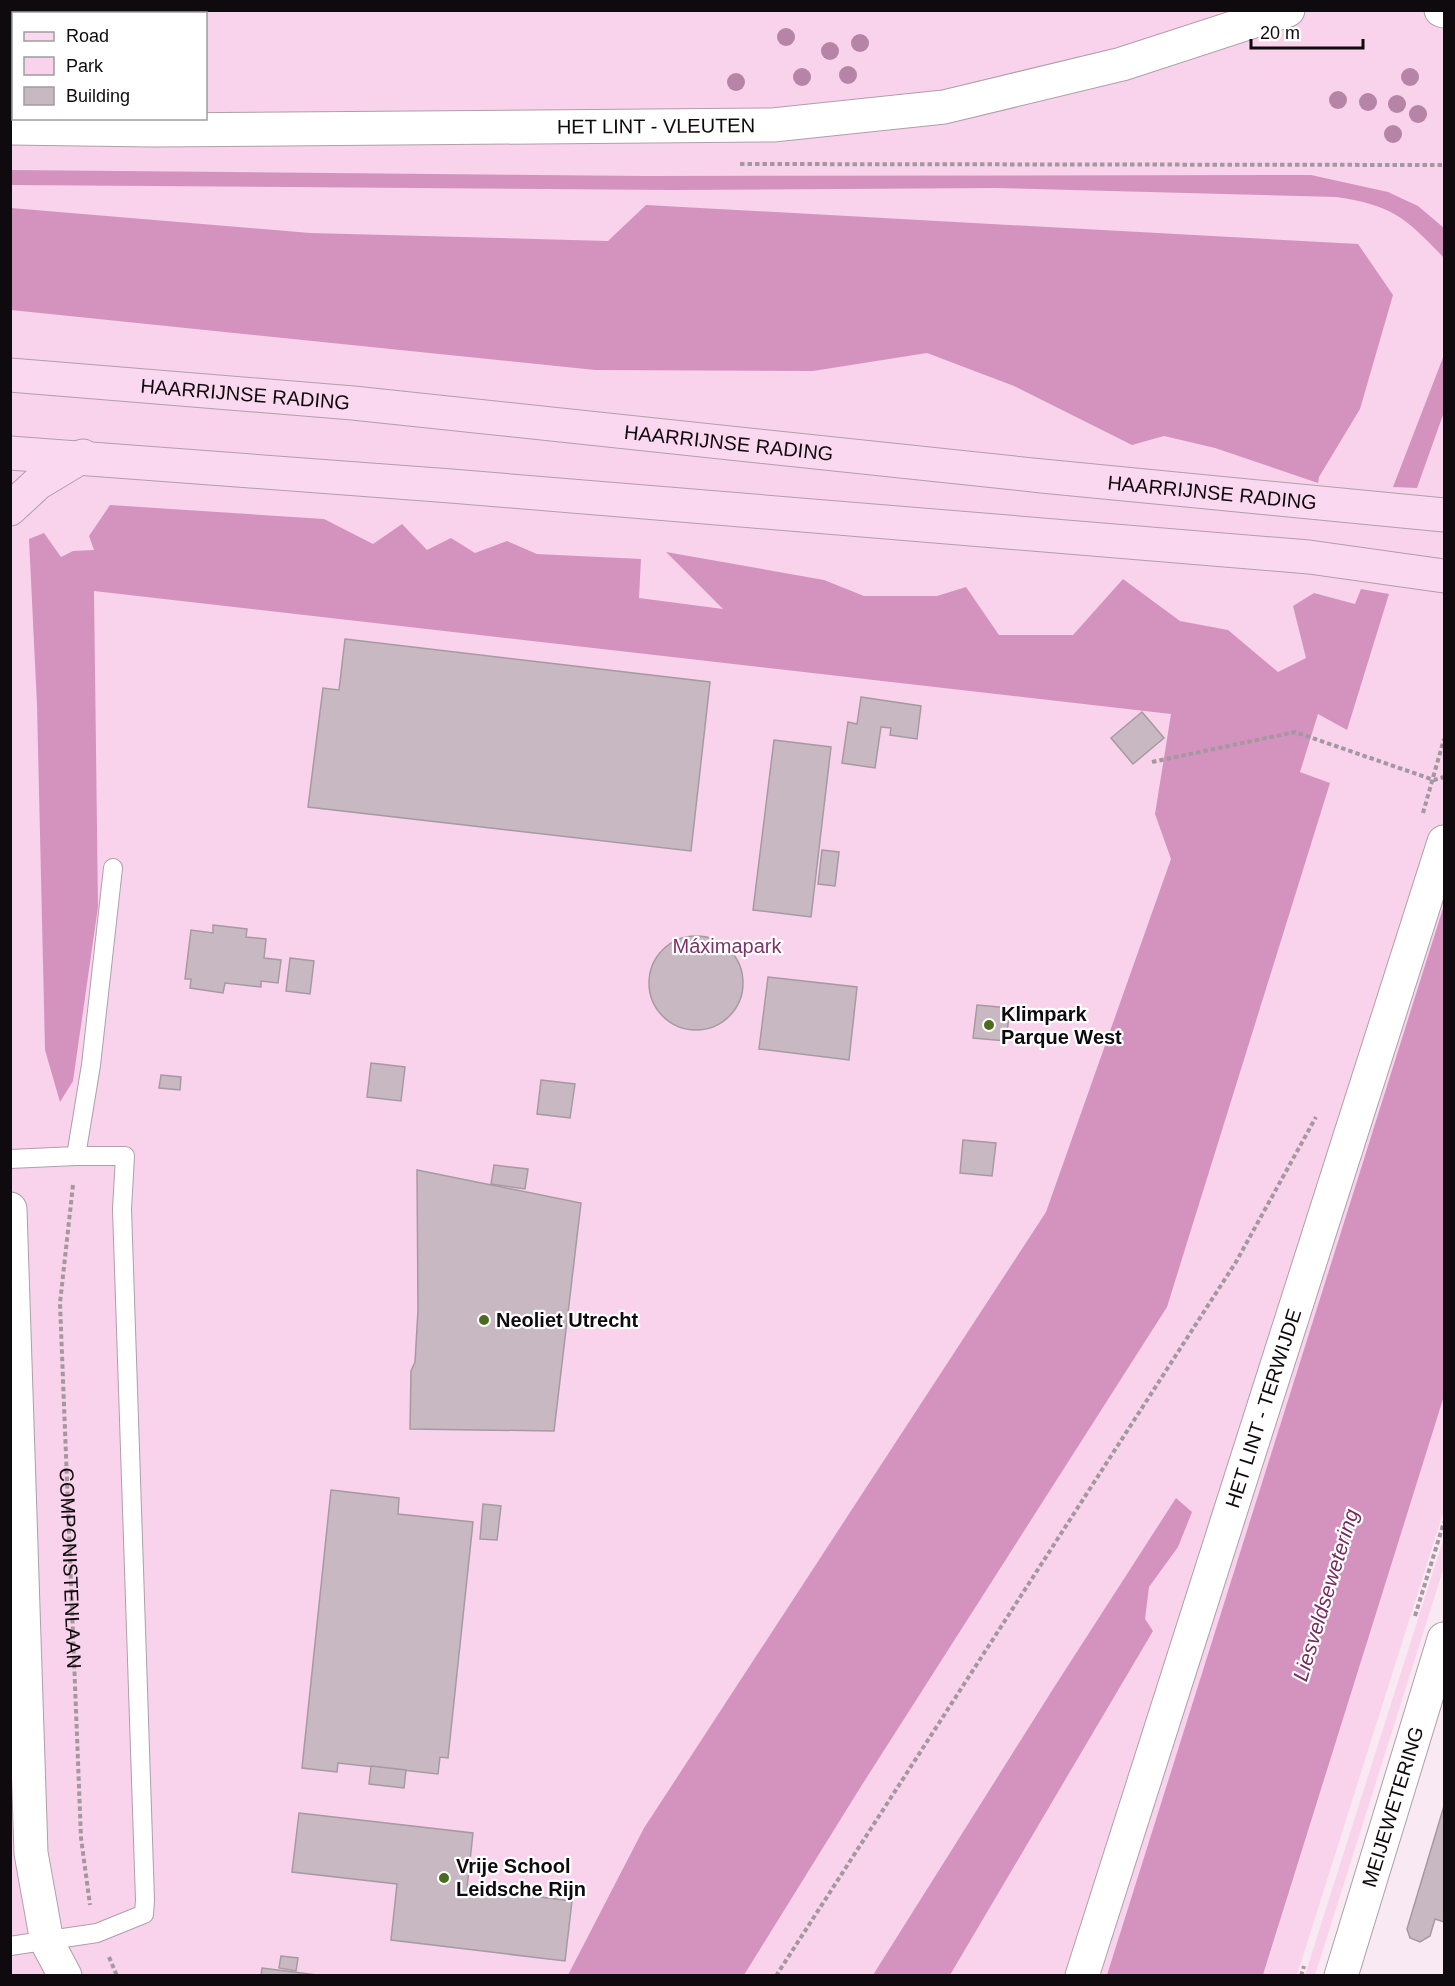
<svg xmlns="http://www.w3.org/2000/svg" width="1455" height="1986" font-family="Helvetica,sans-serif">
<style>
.green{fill:#f9d3eb;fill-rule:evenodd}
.forest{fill:#d493bf}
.building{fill:#c7b8c1;stroke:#a799a2;stroke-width:1.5}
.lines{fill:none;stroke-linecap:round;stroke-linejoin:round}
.lane-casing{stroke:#ae9fa8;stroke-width:20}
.street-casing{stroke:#ae9fa8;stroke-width:35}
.secondary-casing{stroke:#ae9fa8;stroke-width:35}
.path{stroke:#a3989f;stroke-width:4;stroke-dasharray:4.5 3;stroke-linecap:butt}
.lane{stroke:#fff;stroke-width:18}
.street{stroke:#fff;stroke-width:33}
.secondary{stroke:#fad9f0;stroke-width:33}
.tree{fill:#b584a7}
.poi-dot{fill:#4b6b21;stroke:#fff;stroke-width:2}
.labels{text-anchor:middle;stroke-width:4.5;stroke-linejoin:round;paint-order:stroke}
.street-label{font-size:20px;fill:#0f0a0d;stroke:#fff}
.park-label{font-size:20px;fill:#7e326a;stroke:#fff}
.poi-label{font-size:20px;font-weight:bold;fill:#0f0a0d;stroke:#fff;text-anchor:start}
.water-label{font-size:21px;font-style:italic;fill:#772b63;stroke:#fff}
</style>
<rect width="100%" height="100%" fill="#f8e9f2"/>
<g class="green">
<path d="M11,11H1444V1053L1156,1975L11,1976ZM14,14H206V118H14Z"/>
<polygon points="1444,1396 1444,1510 1297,1975 1263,1976"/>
<polygon points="1444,1537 1444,1567 1315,1975 1305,1975"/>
</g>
<g class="forest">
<path d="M11,170L647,176L1311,175L1388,192L1418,206L1444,228V258C1406,218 1392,205 1336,197L996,188L674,190L11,185Z"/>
<polygon points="646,205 1358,244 1393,295 1360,409 1319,477 1318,483 1215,448 1164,436 1132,445 1014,386 927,353 813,371 595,370 11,310 11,208 310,233 608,241"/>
<polygon points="1444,355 1444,412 1417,488 1393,487"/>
<polygon points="110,505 324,519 373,544 402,524 427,550 451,538 475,553 507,541 537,554 641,559 639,598 723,609 666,552 824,580 864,596 937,596 966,587 999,635 1073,635 1123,579 1180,621 1228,630 1278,672 1306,658 1293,606 1314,593 1355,604 1361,589 1389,594 1347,730 1318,714 1300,772 1330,783 1167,1307 860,1788 744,1975 568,1975 644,1828 1046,1212 1171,859 1155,814 1171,714 94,591 98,907 73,1081 60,1102 45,1050 37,705 29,539 44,533 61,557 73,551 94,550 89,536"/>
<polygon points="1444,905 1444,1396 1263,1975 1107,1975"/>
<polygon points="1176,1498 1192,1512 1178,1547 1149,1587 1145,1619 1153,1631 950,1975 873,1975 1053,1689"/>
</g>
<g class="building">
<polygon points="345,639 710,682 691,851 308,807 323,688 339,690"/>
<polygon points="861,697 921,706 917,739 890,735 891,728 881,727 875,768 842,763 848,722 857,724"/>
<polygon points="1142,712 1164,738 1133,764 1111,738"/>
<polygon points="774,740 831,747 811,917 753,910"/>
<polygon points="822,850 839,852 835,886 818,884"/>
<polygon points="213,925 247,929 246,937 266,939 264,958 281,960 278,983 261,981 261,987 225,983 223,993 190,988 191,979 185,979 191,930 213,933"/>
<circle cx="696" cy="983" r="47"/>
<polygon points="290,958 314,961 310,994 286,991"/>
<polygon points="768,977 857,987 849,1060 759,1049"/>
<polygon points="977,1005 1010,1008 1006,1041 973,1038"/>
<polygon points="371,1063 405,1067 401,1101 367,1097"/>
<polygon points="161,1075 181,1077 180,1090 159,1088"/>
<polygon points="541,1080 575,1084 570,1118 537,1114"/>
<polygon points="963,1140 996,1143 992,1176 960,1173"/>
<polygon points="494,1165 528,1169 525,1189 491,1184"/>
<polygon points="417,1170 581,1203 554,1431 410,1429 411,1371 415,1362 418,1310"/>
<polygon points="331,1490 399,1498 398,1514 473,1522 448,1758 440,1757 438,1774 338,1763 337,1772 302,1768"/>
<polygon points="483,1504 501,1506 497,1540 480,1539"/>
<polygon points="371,1766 406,1770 404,1788 369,1784"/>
<polygon points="1444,1806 1444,1922 1435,1919 1430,1936 1420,1942 1410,1938 1407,1929"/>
<polygon points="299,1813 473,1833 467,1888 572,1901 565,1961 391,1940 397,1884 292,1872"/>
<polygon points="281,1956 298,1958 296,1971 279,1968"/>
<polygon points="262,1968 325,1976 261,1976"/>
</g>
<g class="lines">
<defs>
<g id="lane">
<polyline points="10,1159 76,1156 91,1065 113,868"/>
<polyline points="10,1946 97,1933 144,1914 145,1900 122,1209 125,1156 76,1156"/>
</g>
<g id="street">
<polyline points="1441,10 1444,11"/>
<path id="s2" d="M10,128L154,130L773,125L944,107L1122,64L1288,10"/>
<polyline points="10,1209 31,1853 47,1942 65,1976"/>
<path id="s3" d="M1082,1976L1444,842"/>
<path id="s4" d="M1341,1976L1444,1639"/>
</g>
<g id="secondary">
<path id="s5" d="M10,375L353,403L1042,476L1444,515"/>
<polyline points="10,453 451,486 1309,557 1444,576"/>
<polyline points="10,509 38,483 83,456"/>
</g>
</defs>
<use href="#lane" class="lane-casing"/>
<use href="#street" class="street-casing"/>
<use href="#secondary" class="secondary-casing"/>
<g class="path">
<polyline points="153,14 153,10"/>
<polyline points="740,164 1444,165"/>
<polyline points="1152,762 1295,732 1434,780 1444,777"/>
<polyline points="1423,813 1444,739"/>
<path id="s1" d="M73,1185L60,1303L81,1838L90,1905"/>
<polyline points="1415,1616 1444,1522"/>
<polyline points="109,1957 117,1976"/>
<polyline points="776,1976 1236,1262 1316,1117"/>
<polyline points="1301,1976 1304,1966"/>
</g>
<use href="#lane" class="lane"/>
<use href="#street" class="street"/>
<use href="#secondary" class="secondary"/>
</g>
<g class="tree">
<circle cx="786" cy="37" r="9"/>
<circle cx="860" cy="43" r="9"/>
<circle cx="830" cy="51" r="9"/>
<circle cx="848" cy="75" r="9"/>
<circle cx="802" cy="77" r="9"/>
<circle cx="1410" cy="77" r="9"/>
<circle cx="736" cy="82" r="9"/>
<circle cx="1338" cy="100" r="9"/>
<circle cx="1368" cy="102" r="9"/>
<circle cx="1397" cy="104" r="9"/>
<circle cx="1418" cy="114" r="9"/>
<circle cx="1393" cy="134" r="9"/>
</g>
<g class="poi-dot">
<circle cx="989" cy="1025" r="6"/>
<circle cx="484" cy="1320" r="6"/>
<circle cx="444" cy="1878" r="6"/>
</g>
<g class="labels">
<g class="street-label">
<text dy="7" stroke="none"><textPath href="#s2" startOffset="646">HET LINT - VLEUTEN</textPath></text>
<text dy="7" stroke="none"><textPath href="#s5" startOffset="236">HAARRIJNSE RADING</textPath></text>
<text dy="7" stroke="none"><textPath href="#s5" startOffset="722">HAARRIJNSE RADING</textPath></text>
<text dy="7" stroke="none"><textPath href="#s5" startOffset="1208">HAARRIJNSE RADING</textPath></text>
<text dy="7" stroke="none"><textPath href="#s3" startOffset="596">HET LINT - TERWIJDE</textPath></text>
<text dy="7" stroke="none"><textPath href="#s1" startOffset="384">COMPONISTENLAAN</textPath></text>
<text dy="7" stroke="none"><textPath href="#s4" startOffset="177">MEIJEWETERING</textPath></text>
</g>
<g class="park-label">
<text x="727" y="953">Máximapark</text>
</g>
<g class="poi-label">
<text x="1001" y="1021">Klimpark<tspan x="1001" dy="23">Parque West</tspan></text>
<text x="496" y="1327">Neoliet Utrecht</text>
<text x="456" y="1873">Vrije School<tspan x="456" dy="23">Leidsche Rijn</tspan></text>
</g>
<g class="water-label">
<text transform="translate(1326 1595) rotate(-73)" y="7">Liesveldsewetering</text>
</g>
</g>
<rect width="1455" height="1986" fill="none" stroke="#0f0a0d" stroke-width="24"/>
<rect x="12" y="12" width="195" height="108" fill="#ffffff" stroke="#9f9d9e" stroke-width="1.5"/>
<rect x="24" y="32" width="30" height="9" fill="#fad9f0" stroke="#9f9d9e" stroke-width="1.5"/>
<text x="66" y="42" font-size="18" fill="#0f0a0d">Road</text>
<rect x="24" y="57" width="30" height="18" fill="#f9d3eb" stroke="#9f9d9e" stroke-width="1.5"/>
<text x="66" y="72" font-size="18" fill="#0f0a0d">Park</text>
<rect x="24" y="87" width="30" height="18" fill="#c7b8c1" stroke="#9f9d9e" stroke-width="1.5"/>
<text x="66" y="102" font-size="18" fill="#0f0a0d">Building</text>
<path d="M1251 39v9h112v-9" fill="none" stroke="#0f0a0d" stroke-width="3"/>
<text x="1260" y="39" font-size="18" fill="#0f0a0d" stroke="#ffffff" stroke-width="4.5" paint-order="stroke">20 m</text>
</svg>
